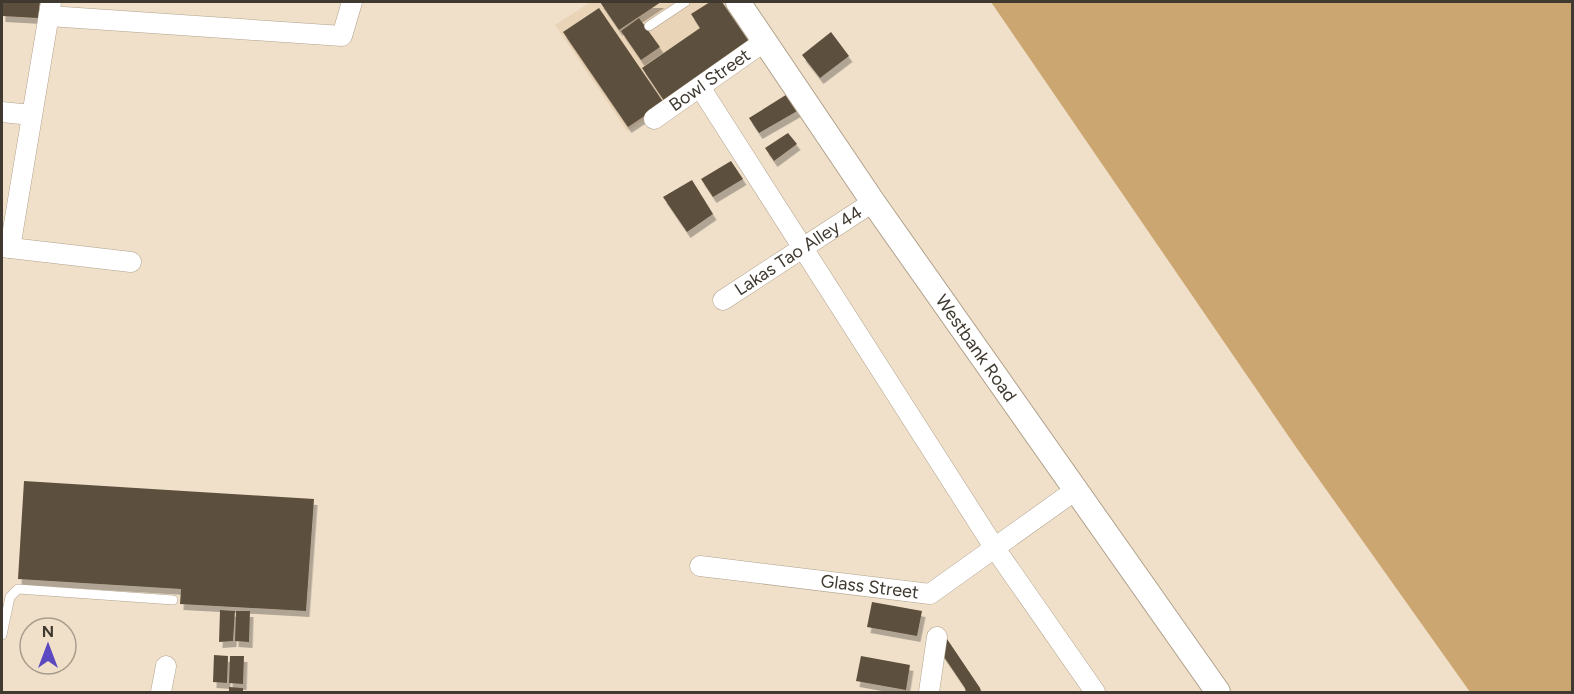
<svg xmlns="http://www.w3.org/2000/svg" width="1574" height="694" font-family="Figtree,sans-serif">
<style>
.built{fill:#e9d4b7}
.water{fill:#cca670}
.building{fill:#5d4f3c;filter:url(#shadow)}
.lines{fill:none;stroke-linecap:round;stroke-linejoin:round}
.service-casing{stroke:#b1a28d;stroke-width:10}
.minor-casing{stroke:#b1a28d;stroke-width:21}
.tertiary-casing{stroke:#b1a28d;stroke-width:26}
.service{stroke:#fff;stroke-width:9}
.minor{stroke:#fff;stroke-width:20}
.tertiary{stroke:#fff;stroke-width:24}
.labels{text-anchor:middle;stroke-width:6;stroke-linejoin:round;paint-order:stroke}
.street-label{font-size:18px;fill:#3f3930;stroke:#f0e0ca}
</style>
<defs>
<filter id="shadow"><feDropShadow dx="3.5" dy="6" stdDeviation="0" flood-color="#0004"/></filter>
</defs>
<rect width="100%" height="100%" fill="#f0e0ca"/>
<polygon class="built" points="591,2 724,2 754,45 627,131 555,25"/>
<polygon class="water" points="991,2 1572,2 1572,692 1470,692 1298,450"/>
<g class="building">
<polygon points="2,2 40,2 38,18 2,16"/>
<polygon points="600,2 661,2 619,30"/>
<polygon points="710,2 722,2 751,44 665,102 642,68 700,28 691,14"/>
<polygon points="599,8 664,103 628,127 563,32"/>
<polygon points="639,18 660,47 641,60 621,31"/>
<polygon points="831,32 849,56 820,78 802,55"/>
<polygon points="789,93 799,110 759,133 749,118"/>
<polygon points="788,133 797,144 774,161 765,148"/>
<polygon points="731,161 743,179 713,197 701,179"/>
<polygon points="692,180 713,214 687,232 663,197"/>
<polygon points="24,481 314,499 306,611 180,604 181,589 18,579"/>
<polygon points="872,602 922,611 917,636 867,627"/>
<polygon points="220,610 235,611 233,641 219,642"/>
<polygon points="236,611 250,611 249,642 235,641"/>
<polygon points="945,636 980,688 981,692 966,692 965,688 940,651"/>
<polygon points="214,655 228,656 227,683 213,682"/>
<polygon points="230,656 244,656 243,684 229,683"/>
<polygon points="861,656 910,665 906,690 856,681"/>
<polygon points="229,687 243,688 243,692 229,692"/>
</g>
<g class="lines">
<defs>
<g id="service">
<polyline points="649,26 685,2"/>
<polyline points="2,635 10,597 18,589 173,600"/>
</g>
<g id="minor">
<polyline points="49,16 342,36 352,2"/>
<polyline points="700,87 994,547 1095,692"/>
<polyline points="2,112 31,115"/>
<path id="s1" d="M654,119L765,41"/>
<polyline points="2,247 131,262"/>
<polyline points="10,248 51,2"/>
<path id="s2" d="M723,300L873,202"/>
<path id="s3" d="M700,566L930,594L1077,489"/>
<polyline points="161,692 166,666"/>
<polyline points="929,692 937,637"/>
</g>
<g id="tertiary">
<path id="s4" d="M738,2L873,202L1218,692"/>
</g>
</defs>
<use href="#service" class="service-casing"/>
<use href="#minor" class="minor-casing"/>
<use href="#tertiary" class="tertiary-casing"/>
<use href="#service" class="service"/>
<use href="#minor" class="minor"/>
<use href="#tertiary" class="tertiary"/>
</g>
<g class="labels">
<g class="street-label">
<text dy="6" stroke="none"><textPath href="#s1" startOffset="68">Bowl Street</textPath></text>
<text dy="6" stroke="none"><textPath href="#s2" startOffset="90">Lakas Tao Alley 44</textPath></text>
<text dy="6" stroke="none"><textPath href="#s4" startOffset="420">Westbank Road</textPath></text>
<text dy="6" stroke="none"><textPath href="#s3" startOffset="171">Glass Street</textPath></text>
</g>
</g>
<rect width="1574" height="694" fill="none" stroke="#3f3930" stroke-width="6"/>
<g transform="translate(48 646)"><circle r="28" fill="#f0e0ca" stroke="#a99d8c" stroke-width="1.5"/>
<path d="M0-4.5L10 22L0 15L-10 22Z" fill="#5c49c1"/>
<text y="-9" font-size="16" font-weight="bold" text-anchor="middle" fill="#3f3930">N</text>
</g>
</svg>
